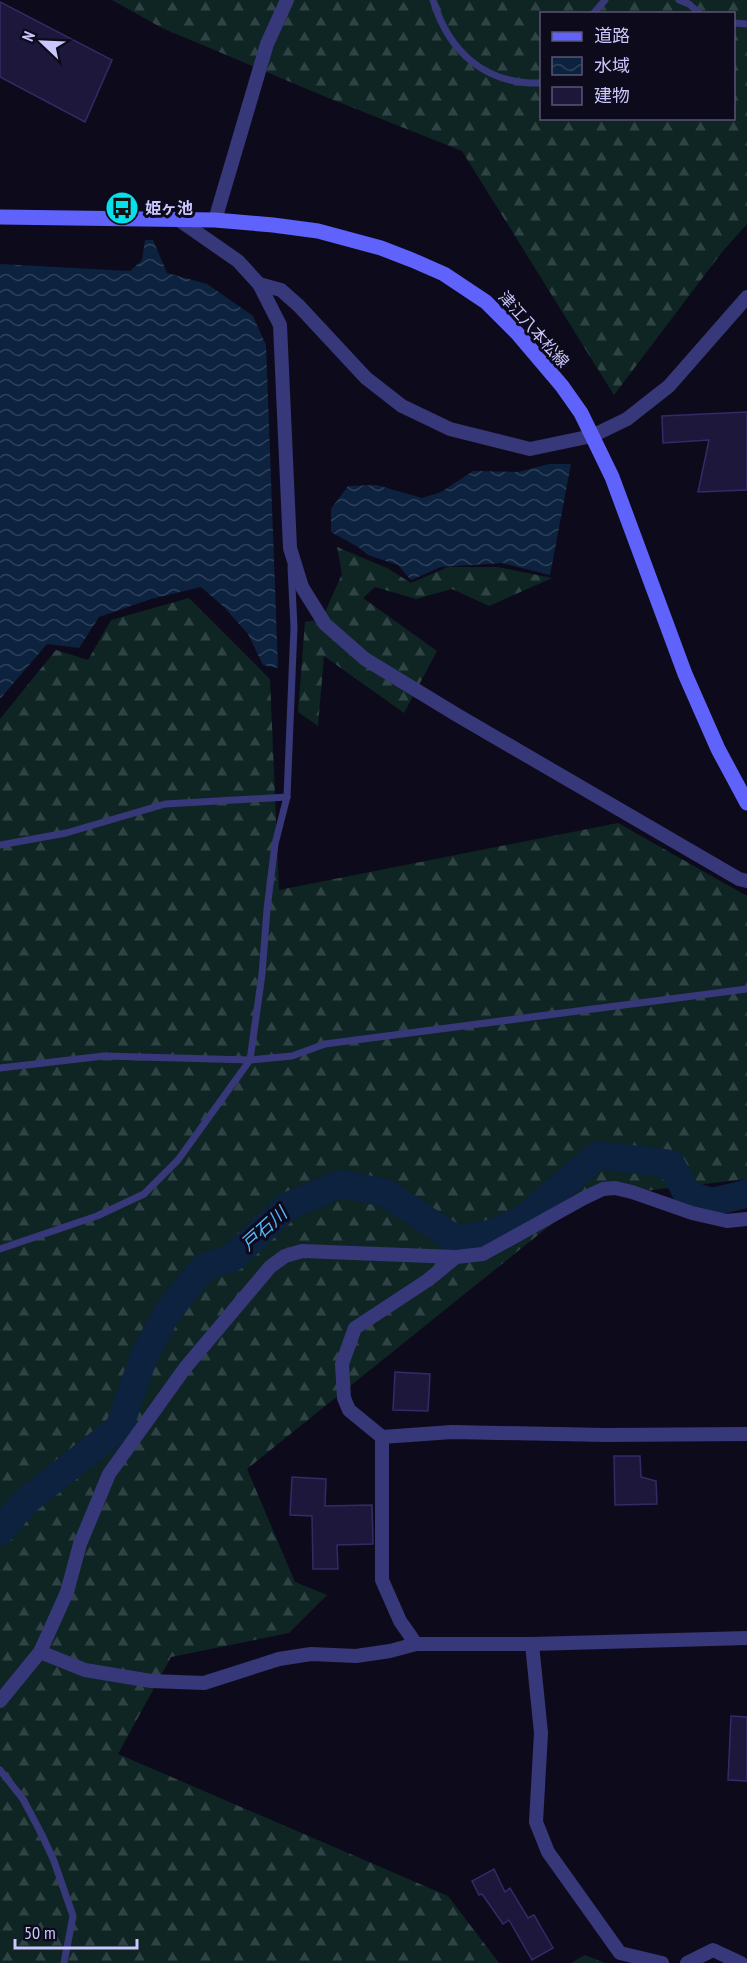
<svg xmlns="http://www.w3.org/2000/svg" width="747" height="1963" font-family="'PT Sans Narrow','Noto Sans JP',sans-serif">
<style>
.forest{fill:url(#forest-firs);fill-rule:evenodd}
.water{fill:url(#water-waves)}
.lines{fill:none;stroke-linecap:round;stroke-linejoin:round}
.river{stroke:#0c223e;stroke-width:28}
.building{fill:#1d183b;stroke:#332a67;stroke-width:1.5}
.service{stroke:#373879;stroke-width:7}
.minor{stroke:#373879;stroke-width:14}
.secondary{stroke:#5f63fc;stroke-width:15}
.labels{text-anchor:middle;stroke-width:6;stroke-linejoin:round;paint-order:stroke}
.poi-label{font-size:16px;font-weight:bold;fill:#cac6fe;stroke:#0d0b1b;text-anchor:start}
.street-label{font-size:16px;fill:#cac6fe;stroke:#0d0b1b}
.water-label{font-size:18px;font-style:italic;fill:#57b8fb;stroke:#0d0b1b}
</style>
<defs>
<pattern id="forest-firs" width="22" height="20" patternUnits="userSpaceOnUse" patternTransform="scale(1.5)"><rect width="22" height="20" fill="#0e2523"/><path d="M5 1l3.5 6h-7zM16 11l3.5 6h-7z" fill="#304344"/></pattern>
<pattern id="water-waves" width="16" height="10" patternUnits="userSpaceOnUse" patternTransform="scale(1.5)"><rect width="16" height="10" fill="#0c223e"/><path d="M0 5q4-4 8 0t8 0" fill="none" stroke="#2e415b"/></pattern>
</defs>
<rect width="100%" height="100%" fill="#0d0b1b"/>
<g class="forest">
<path d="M112,0H747V224L722,252L614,395L462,151L326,97L162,28ZM542,14H734V118H542Z"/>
<polygon points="337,547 387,568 411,583 448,567 498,567 552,578 489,606 452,589 416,599 375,587 363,598 437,651 404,713 324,656 318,726 298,712 305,622 322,619 342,574"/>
<polygon points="189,598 270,679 279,890 618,823 747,896 747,1179 584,1198 247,1469 295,1582 327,1595 289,1633 171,1657 118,1754 448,1896 499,1963 0,1963 0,719 56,650 88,660 111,620"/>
<polygon points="585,1955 605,1963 571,1963"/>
</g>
<g class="water">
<polygon points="145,240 153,240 167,273 207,284 253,316 266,345 278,668 263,665 248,634 224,607 201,587 151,599 99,617 79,648 47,644 0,699 0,264 130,271 142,260"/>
<polygon points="549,464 571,464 550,575 502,563 441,567 411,580 398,565 368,555 358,547 331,532 331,509 348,486 377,485 422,498 441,492 473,471 518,472"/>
</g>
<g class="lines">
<polyline class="river" points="0,1531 25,1502 119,1428 144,1356 167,1313 204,1267 232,1258 288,1206 341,1184 386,1193 455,1239 489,1234 521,1221 598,1155 671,1164 687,1194 712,1202 742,1195 747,1193"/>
</g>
<g class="building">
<polygon points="0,2 112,60 85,122 0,77"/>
<polygon points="747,412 747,490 698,492 709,440 663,443 662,416"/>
<polygon points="395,1372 430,1374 428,1411 393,1410"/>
<polygon points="614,1456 640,1456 641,1477 656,1481 657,1504 615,1505"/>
<polygon points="292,1477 326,1479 325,1506 372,1505 373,1544 337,1545 338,1569 313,1569 312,1516 290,1515"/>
<polygon points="731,1716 747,1717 747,1781 728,1780"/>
<polygon points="494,1869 505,1892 510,1888 528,1918 534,1915 553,1948 532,1960 509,1920 503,1924 482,1894 479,1895 472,1881"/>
</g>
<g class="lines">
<g class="service">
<path d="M433,0C449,53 486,85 542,83"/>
<polyline points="679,0 689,4 700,14"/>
<polyline points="593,14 605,0"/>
<polyline points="734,23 747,24"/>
<polyline points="0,845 66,833 165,804 287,797"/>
<polyline points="0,1068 104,1056 250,1060 292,1056 325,1044 747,989"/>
<polyline points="0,1249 97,1216 144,1194 178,1160 250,1060 262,974 267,909 275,844 287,797 294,627 291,567"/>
<polyline points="0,1770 23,1799 42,1835 54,1861 73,1916 64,1963"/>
</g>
<g class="minor">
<polyline points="179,220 238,261 259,284 280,325 290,548 302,587 325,624 365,659 457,715 739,879 747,881"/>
<polyline points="215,220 267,44 287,0"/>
<polyline points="259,284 281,290 299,306 366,378 402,406 450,429 530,449 592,436 627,419 669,386 747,297"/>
<polyline points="456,1257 428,1280 355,1328 342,1364 344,1398 349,1410 382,1437 452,1432 606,1435 747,1434"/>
<polyline points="382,1437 382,1580 400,1621 416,1644"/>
<polyline points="532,1644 541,1733 536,1822 548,1852 620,1953 662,1963"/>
<polyline points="40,1652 85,1670 151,1681 204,1683 279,1659 311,1654 356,1656 390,1651 416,1644 532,1644 747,1638"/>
<polyline points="0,1701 40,1652 67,1592 80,1544 109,1474 185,1368 270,1267 285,1256 302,1251 456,1257 483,1254 584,1198 603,1189 615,1188 632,1192 692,1213 727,1221 747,1219"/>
<polyline points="687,1963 713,1950 741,1963"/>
</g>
<polyline class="secondary" points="0,217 215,220 273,225 318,231 381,248 412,260 444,274 486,302 517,333 562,386 581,413 612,477 685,674 718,749 747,803"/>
</g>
<defs>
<symbol id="bus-disc" viewBox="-11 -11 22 22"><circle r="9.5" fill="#05e0eb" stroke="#0d0b1b"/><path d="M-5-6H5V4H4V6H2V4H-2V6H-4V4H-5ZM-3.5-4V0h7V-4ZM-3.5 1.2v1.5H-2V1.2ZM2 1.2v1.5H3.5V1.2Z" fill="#111"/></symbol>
</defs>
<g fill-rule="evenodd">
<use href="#bus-disc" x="103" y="189" width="38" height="38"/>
</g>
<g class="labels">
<g class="poi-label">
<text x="145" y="214">姫ヶ池</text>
</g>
<g class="street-label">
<text transform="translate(534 329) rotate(48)" y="6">津江八本松線</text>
</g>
<g class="water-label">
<text transform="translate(264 1229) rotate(-42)" y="6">戸石川</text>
</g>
</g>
<rect x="540" y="12" width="195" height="108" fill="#0d0b1b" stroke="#595676" stroke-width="1.5"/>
<rect x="552" y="32" width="30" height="9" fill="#5f63fc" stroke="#595676" stroke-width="1.5"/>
<text x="594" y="42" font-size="18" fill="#cac6fe">道路</text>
<rect x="552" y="57" width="30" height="18" fill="url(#water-waves)" stroke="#595676" stroke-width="1.5"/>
<text x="594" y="72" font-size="18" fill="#cac6fe">水域</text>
<rect x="552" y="87" width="30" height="18" fill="#1d183b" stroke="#595676" stroke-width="1.5"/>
<text x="594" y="102" font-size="18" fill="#cac6fe">建物</text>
<g transform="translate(42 42) rotate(293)" stroke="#0d0b1b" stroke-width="4.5" paint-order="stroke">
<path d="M0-4.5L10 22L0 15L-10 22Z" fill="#cac6fe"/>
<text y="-9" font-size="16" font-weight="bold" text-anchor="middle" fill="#cac6fe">N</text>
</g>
<path d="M15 1939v9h122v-9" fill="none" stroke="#cac6fe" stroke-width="3"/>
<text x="24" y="1939" font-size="18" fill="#cac6fe" stroke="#0d0b1b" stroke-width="4.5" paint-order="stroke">50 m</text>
</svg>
